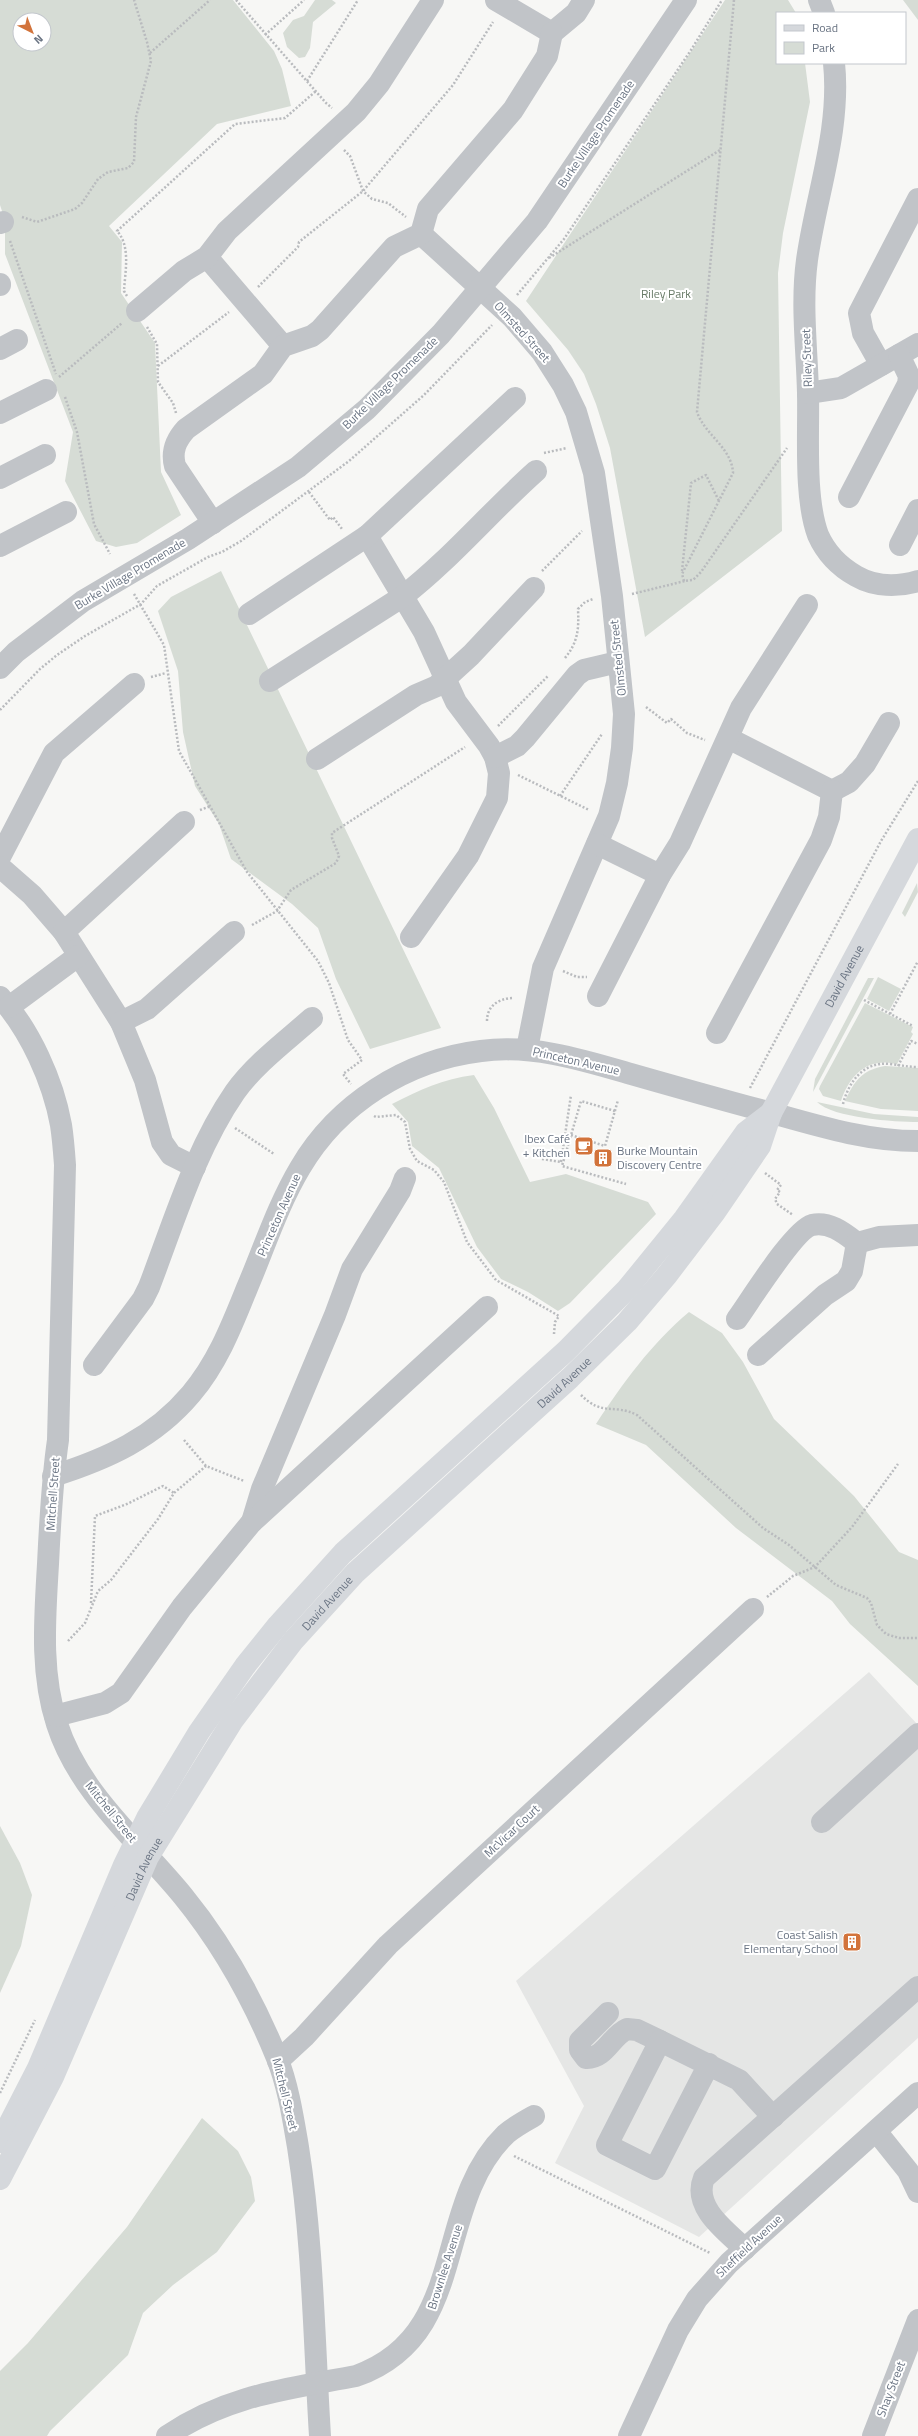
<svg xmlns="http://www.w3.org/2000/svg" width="918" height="2436" font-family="'Titillium Web',sans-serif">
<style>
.built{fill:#e5e6e5}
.green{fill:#d6dcd5;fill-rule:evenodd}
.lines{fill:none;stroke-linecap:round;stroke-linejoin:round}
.path{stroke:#b9bbbe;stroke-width:2.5;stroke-dasharray:2 2;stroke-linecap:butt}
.minor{stroke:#c1c4c8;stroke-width:22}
.major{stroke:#d5d8dc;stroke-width:22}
.labels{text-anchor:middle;stroke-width:4;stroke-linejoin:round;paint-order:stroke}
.street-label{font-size:12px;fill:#6a7483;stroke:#fff}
.park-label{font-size:12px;fill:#697b68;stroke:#fff}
.poi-label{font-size:12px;fill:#6a7483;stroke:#fff;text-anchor:end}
</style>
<rect width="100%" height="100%" fill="#f7f7f5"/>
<polygon class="built" points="869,1672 918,1725 918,2038 699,2237 555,2163 584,2106 516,1981"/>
<g class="green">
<path d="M0,0H233L274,51L282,69L291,106L217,124L109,226L122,242L121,293L155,343L161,472L181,515L137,543L116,547L96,541L65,481L73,432L5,254V220L0,205ZM20,20H44V44H20Z"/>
<polygon points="315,0 332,0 336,3 313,22 310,48 305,57 299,58 287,47 283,33 293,20 304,16"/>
<polygon points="725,0 788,0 796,13 777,13 777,63 805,63 810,102 783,233 778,273 782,531 645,637 610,448 596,404 584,374 568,350 526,301"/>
<polygon points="903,0 918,0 918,20"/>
<polygon points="221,571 441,1028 370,1049 336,979 318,928 292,904 231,859 219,824 195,786 183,732 178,671 158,611 171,597"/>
<polygon points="917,883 918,892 905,917 902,913"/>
<polygon points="878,977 901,989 889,1011 867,999"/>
<polygon points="868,978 874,978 813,1092 815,1079"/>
<path d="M865,1003L913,1027L911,1032L913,1034L897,1064C868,1057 850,1074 841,1101L823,1096L819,1089L820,1086Z"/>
<path d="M885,1066L918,1068V1111L881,1109L845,1101C854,1081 862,1070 885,1066Z"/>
<path d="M474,1075L494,1108L530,1182L566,1174L648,1202L656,1214L570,1303L558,1311L528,1292L501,1279L477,1247L439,1168L412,1146L408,1122L392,1104C419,1090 443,1079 474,1075Z"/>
<path d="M817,1102L874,1114L918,1117V1122C895,1122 833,1118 817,1102Z"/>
<path d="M689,1312L722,1333L743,1362L774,1419L854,1496L899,1552L918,1560V1686L850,1624L832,1601L736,1528L646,1445L596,1424C623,1383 651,1344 689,1312Z"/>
<polygon points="0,1826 20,1863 32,1895 21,1946 0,1993"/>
<polygon points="202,2118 238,2151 251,2177 255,2201 217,2252 173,2285 143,2313 128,2355 50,2431 47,2436 0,2436 0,2371 28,2343 127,2227"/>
</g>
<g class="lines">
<g class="path">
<polyline points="236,0 326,103 332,108"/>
<path d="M734,0L697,412C705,435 732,448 733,473L682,574L684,581L693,580L701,572L787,448"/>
<polyline points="265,35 304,0"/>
<polyline points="150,53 210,0"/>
<polyline points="307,81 358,0"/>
<polyline points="344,150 350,156 363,191 372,199 388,203 406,217"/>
<polyline points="22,217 37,222 75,209 82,203 98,179 108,172 128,168 134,162 136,117 151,61 147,42 134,0"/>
<polyline points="10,241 56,374"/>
<polyline points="549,258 720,150"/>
<polyline points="258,287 298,247 299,242 363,191 453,85 493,22"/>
<polyline points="517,295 564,239 691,50 722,0"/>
<path d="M127,296L124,291C125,272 131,246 117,231L235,124L285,118L316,91"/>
<polyline points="147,327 157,344 158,382 173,403 176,413"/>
<polyline points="158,366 229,312"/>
<polyline points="59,377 122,323"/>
<polyline points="65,397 77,432 94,524 110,554"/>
<polyline points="544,453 567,448"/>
<polyline points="309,492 330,520 333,517 342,529"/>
<polyline points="542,571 582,531"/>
<polyline points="682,571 691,483 706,475 719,501"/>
<polyline points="134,594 164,645 179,751 247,872 318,961 329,983 348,1040 362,1060 343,1074 351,1084"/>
<polyline points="632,594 685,581"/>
<path d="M565,658C578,642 579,629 578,609L585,602L593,599"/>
<polyline points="151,677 166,673"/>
<polyline points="646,707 667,723 671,719 687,733 705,740"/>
<polyline points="0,710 40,669 57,655 85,636 141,604 157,586 208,557 222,552 241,541 349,461 424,395 492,325"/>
<polyline points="498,726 548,676"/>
<polyline points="518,775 589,810"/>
<polyline points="560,796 602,734"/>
<polyline points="200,810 211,806"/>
<polyline points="252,925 277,911 291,890 336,863 339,856 332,838 332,833 465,747"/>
<polyline points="563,971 577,977 587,977"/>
<polyline points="864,1000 913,1026"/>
<polyline points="890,1014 918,961"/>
<path d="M487,1021C487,1006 498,999 512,998"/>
<polyline points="898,1066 911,1041 918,1044"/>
<polyline points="750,1088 881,841 918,781"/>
<path d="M843,1104C849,1081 864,1061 890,1064C900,1065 908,1067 918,1067"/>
<polyline points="615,1111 581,1101 562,1166 626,1184"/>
<polyline points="374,1116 376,1117 396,1115 405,1122 410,1149 417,1161 434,1170 444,1182 467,1242 496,1280 559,1316 555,1322 554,1334"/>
<polyline points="235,1128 274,1154"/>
<polyline points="571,1135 605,1146 618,1100"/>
<polyline points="542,1159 561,1162"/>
<polyline points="561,1162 571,1095"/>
<polyline points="765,1173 781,1185 777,1190 780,1192 775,1199 777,1204 793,1215"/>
<path d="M581,1395C603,1417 613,1403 637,1415L763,1528L789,1545L836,1585L867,1598L871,1603L877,1625L886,1634L899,1638H918"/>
<polyline points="184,1440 206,1466 244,1481"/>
<polyline points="767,1597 793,1576 815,1567 852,1527 898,1464"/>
<polyline points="91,1603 95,1516 127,1504 163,1486 174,1493"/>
<polyline points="68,1641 85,1623 98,1591 111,1580 158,1519 174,1493 206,1466"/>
<polyline points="0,2093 35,2020"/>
<polyline points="514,2156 710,2253"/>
</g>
<g class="minor">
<polyline points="496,0 552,33 576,13 584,0"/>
<polyline points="819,0 824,13"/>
<path d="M834,63C841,130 816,195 807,260C801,304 807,349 808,393C809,434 804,497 818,535C826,553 840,567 856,576C875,587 898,587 918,581"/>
<polyline points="0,223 3,222"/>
<polyline points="421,234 512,317 542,352 563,385 576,412 594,473 612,596 624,714 622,748 617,783 609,816 543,968 527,1049"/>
<polyline points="207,257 283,346"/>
<polyline points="0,285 0,284"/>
<polyline points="137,311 184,271 207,257 227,231 356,112 379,84 433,0"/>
<polyline points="0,349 17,340"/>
<polyline points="881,365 863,333 859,313 918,199"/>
<polyline points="808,393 841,388 918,344"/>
<polyline points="0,413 46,390"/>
<polyline points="0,478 45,455"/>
<polyline points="849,497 908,384 909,376 899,355"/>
<path d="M213,523L175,466C171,451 176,440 186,429L263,374L283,346L312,336L320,330L394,247L421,234L428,209L513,110L547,56L552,33"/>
<polyline points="367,536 424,632 456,702 489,746 495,757 499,773 497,798 468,856 411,937"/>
<polyline points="900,545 918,510"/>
<polyline points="0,546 66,512"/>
<polyline points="249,614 367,536 515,398"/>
<polyline points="0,668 16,652 83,601 188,539 298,467 367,409 441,334 537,221 686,0"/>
<path d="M270,681L402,597C450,560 490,512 536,471"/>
<polyline points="728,738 832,791"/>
<polyline points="495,757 517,746 525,738 577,675 584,670 618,662"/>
<polyline points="317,759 416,695 437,686 471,655 534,588"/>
<polyline points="832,791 849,782 865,764 889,723"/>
<polyline points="597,844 660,875"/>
<polyline points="0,857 54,753 134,684"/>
<polyline points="0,867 32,895 64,932 121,1022 145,1080 162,1142 171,1155 195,1167"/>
<polyline points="64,932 184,822"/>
<polyline points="598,996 660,875 680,843 741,708 807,605"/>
<path d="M0,997C30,1030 53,1081 61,1125C63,1138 64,1151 65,1165L58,1440C52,1481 50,1522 48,1564C45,1617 40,1672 57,1724C79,1793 138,1841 183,1896C223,1945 253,1999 277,2058C288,2085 293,2118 298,2147C313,2242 314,2340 320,2436"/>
<polyline points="9,1007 78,956"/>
<polyline points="121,1022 147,1009 234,932"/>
<polyline points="717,1033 821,840 829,817 832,791"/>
<path d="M737,1319C750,1301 794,1230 812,1225C829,1221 844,1233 857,1243L879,1237L918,1235"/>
<polyline points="758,1355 825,1295 846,1281 852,1271 857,1243"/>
<path d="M94,1365L143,1299L149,1287C174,1222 195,1150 235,1092C255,1064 286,1041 312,1018"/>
<path d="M53,1476C107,1459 154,1438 191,1394C218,1362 232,1325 247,1288C264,1248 278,1205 300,1168C338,1103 407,1060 481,1051C532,1044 583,1060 631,1074C680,1088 730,1102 779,1115C825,1128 870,1141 918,1141"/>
<polyline points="252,1522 262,1489 335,1315 352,1269 400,1191 405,1178"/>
<polyline points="55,1716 105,1703 121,1693 182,1607 251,1523 487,1307"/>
<polyline points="822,1822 918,1734"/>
<path d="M608,2013L580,2041V2050L586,2058C605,2059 611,2036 627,2029L637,2030L660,2041"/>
<polyline points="278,2061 304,2037 388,1945 753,1609"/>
<polyline points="709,2064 655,2169 607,2145 660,2041 739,2080 773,2117"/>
<polyline points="876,2131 908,2171 918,2192"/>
<path d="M745,2249C726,2231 692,2207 704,2178L918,1987"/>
<path d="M167,2436C227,2395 288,2389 356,2376C471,2335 431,2207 506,2134C514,2127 525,2121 534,2116"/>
<polyline points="629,2436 678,2330 697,2299 729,2263 918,2093"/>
<polyline points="873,2436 918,2320"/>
</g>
<g class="major">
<polyline points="0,2142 38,2068 124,1865 147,1818 199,1732 245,1666 278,1625 343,1553 566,1351 627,1289 684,1219 746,1132 771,1113"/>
<path id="s1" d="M0,2179L53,2077L148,1857L233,1720L293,1641L355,1573L570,1378L627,1322L667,1275L715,1212L760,1146L771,1113L918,839"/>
</g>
</g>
<defs>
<symbol id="cafe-square" viewBox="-11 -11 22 22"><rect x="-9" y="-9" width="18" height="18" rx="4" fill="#d2733b" stroke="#fff"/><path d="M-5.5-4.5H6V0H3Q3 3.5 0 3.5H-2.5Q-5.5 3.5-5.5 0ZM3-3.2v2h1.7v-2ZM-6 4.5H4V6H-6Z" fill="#fff"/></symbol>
<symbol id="building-square" viewBox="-11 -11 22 22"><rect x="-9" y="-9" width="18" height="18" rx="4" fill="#d2733b" stroke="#fff"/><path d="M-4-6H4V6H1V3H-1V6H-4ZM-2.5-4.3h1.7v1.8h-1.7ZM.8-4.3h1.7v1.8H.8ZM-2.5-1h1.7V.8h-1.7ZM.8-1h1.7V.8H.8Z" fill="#fff"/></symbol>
</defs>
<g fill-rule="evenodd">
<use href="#cafe-square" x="573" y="1135" width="22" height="22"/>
<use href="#building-square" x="592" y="1147" width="22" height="22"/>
<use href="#building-square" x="841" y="1931" width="22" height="22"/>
</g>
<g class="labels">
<g class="street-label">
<text transform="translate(596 134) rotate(-56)" y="4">Burke Village Promenade</text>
<text transform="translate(522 332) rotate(48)" y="4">Olmsted Street</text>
<text transform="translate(807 358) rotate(-92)" y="4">Riley Street</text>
<text transform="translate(390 383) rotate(-44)" y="4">Burke Village Promenade</text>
<text transform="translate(130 574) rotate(-31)" y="4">Burke Village Promenade</text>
<text transform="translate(618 658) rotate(-96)" y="4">Olmsted Street</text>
<text dy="4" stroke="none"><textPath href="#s1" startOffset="1488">David Avenue</textPath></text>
<text transform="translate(576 1061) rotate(13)" y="4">Princeton Avenue</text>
<text transform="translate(279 1215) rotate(-66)" y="4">Princeton Avenue</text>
<text dy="4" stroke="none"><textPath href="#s1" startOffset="990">David Avenue</textPath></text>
<text transform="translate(53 1494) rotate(-86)" y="4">Mitchell Street</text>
<text dy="4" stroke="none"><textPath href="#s1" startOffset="666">David Avenue</textPath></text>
<text transform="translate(111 1812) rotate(51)" y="4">Mitchell Street</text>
<text transform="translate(512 1831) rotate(-43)" y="4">McVicar Court</text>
<text dy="4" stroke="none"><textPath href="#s1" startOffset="342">David Avenue</textPath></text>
<text transform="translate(285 2094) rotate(76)" y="4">Mitchell Street</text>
<text transform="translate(749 2246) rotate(-43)" y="4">Sheffield Avenue</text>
<text transform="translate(445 2267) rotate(-72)" y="4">Brownlee Avenue</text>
<text transform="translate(891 2389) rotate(-69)" y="4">Shay Street</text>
</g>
<g class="park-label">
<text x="666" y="298">Riley Park</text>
</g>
<g class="poi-label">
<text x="570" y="1143">Ibex Café<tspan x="570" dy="14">+ Kitchen</tspan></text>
<text x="617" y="1155" text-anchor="start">Burke Mountain<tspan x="617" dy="14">Discovery Centre</tspan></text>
<text x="838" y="1939">Coast Salish<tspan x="838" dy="14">Elementary School</tspan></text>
</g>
</g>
<rect x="776" y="12" width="130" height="52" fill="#ffffff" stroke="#c3c7cd"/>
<rect x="784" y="25" width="20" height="6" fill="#d5d8dc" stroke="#c3c7cd"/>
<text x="812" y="32" font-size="12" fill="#6a7483">Road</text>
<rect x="784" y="42" width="20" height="12" fill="#d6dcd5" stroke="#c3c7cd"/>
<text x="812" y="52" font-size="12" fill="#6a7483">Park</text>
<g transform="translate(32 32) rotate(138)"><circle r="19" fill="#ffffff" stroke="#c3c7cd"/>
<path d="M0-3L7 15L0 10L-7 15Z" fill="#d2733b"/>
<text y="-6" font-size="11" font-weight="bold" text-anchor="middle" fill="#6a7483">N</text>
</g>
</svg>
